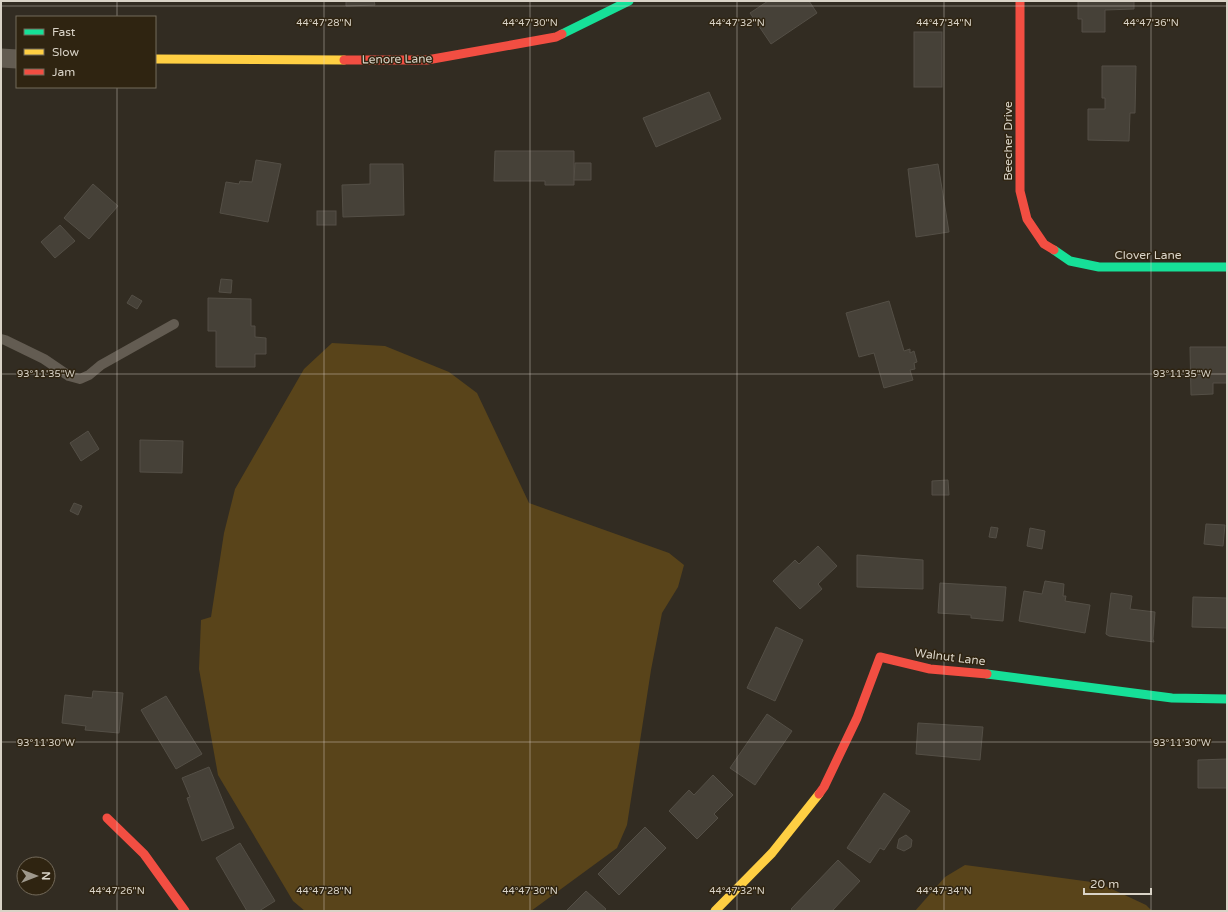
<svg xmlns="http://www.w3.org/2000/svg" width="1228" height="912" font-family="'Varela Round',sans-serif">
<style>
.water{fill:#59441a}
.building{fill:#464138;stroke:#544f46}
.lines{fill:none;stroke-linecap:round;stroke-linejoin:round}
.lane{stroke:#635c52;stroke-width:10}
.street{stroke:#635c52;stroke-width:19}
.fast{stroke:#16e098;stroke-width:9}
.slow{stroke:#ffcf43;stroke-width:9}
.jam{stroke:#f24e42;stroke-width:9}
.ticks{fill:none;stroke:#d9d3c7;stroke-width:1;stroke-opacity:0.45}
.labels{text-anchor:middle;stroke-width:3;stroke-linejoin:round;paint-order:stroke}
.street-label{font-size:12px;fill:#d9d3c7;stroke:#2f2411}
.ticks-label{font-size:10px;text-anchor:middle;fill:#d9d3c7;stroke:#2f2411;stroke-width:3;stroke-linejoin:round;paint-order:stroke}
</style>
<rect width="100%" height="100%" fill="#322c22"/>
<g class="water">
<polygon points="332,343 385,346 449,372 477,393 529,503 669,553 684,565 678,587 662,613 651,670 627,825 617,848 531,911 305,911 293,901 218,775 199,669 201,620 211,617 224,533 235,489 304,369"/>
<polygon points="965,865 1099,883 1146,905 1152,911 915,911 945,877"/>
</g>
<g class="building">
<polygon points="346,1 374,1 375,5 346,6"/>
<polygon points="768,1 809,1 817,13 771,44 750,13"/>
<polygon points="1078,1 1134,1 1134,9 1105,10 1105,32 1082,32 1082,19 1078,19"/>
<rect x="914" y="32" width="28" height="55"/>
<polygon points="1102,66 1136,66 1135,113 1130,113 1129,141 1088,140 1088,109 1105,109 1105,98 1102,98"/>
<polygon points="709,92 721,119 656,147 643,118"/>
<polygon points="495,151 574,151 574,185 545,185 545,181 494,181"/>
<polygon points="256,160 281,164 268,222 220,213 226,182 239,184 240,181 252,182"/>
<polygon points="575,163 591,163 591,180 574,180"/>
<polygon points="370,164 403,164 404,215 343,217 342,185 370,184"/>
<polygon points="938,164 949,232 916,237 908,169"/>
<polygon points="93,184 118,206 89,239 64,218"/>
<rect x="317" y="211" width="19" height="14"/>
<polygon points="60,225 75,241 55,258 41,242"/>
<polygon points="221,279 232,280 231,293 219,292"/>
<polygon points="132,295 142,301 137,309 127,303"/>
<polygon points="208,298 251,299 251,326 255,326 255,337 266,338 266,354 255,354 255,367 216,367 216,331 208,331"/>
<polygon points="889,301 904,351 910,349 910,353 914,351 917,362 914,363 915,369 910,370 913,380 884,388 874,353 859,357 846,313"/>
<polygon points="1190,347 1227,347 1227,383 1213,383 1213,394 1191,395"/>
<polygon points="88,431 99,449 81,461 70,443"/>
<polygon points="140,440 183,441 182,473 140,472"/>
<polygon points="948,480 949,495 932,495 932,481"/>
<polygon points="74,503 82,506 78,515 70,511"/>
<polygon points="1206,524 1225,525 1223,546 1204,544"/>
<polygon points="991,527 998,528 996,538 989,537"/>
<polygon points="1030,528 1045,531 1042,549 1027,546"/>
<polygon points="818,546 837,566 818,584 822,589 800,609 773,581 795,560 799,564"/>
<polygon points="857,555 923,560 923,589 857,587"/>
<polygon points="1045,581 1064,584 1063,596 1066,596 1065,601 1090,605 1085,633 1019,621 1024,591 1042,594"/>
<polygon points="940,583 1006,587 1003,621 971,618 971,615 938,613"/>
<polygon points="1111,593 1132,596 1130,609 1155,612 1153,639 1154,642 1109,636 1106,634"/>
<polygon points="1193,597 1227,598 1227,628 1192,627"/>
<polygon points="776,627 803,640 775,701 747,688"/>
<polygon points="93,691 123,693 119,733 85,730 86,726 62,723 65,695 92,698"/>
<polygon points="166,696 202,754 176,769 141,710"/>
<polygon points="767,714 792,731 755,785 730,768"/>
<polygon points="918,723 983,727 980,760 916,754"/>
<polygon points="1227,759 1227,788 1198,788 1198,760"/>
<polygon points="209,767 234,828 202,841 187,798 190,797 182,778"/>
<polygon points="713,775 733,795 714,814 718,818 697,839 669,811 689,790 694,795"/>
<polygon points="884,793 910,811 884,850 880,848 870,863 847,848"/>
<polygon points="645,827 666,848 619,895 598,874"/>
<polygon points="906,835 912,840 911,847 904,851 897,848 899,839"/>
<polygon points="240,843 275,901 259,911 247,911 216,858"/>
<polygon points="838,860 860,881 832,911 793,911 791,909"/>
<polygon points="586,891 606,909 604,911 566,911"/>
</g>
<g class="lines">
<polyline class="lane" points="1,339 5,340 44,359 69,376 80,379 89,375 101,365 174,324"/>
<polyline class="street" points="1,58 17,59"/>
<g class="fast">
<polyline points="562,34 629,1"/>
<polyline points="1054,250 1070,261 1099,267 1227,267"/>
<polyline points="987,674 1172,698 1227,699"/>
</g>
<g class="slow">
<polyline points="155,59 344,60"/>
<polyline points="715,911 772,853 819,794"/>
</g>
<g class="jam">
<polyline points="1020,1 1020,191 1027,219 1044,244 1054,250"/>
<polyline points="344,60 427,60 556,37 562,34"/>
<polyline points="819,794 824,787 857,718 880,657 930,669 987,674"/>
<polyline points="107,818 144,854 185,911"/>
</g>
</g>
<path class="ticks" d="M117,1V17M324,1V911M530,1V911M737,1V911M944,1V911M1151,1V911M1,6H1227M117,87V911M1,374H1227M1,742H1227"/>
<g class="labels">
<g class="street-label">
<text transform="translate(397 59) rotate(-1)" y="4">Lenore Lane</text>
<text transform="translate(1008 141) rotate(-90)" y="4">Beecher Drive</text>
<text x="1148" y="259">Clover Lane</text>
<text transform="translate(950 657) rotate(7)" y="4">Walnut Lane</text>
</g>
</g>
<g class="ticks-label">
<text x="324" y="26">44°47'28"N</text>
<text x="530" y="26">44°47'30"N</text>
<text x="737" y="26">44°47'32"N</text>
<text x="944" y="26">44°47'34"N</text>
<text x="1151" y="26">44°47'36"N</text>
<text x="1182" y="377">93°11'35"W</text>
<text x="46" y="377">93°11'35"W</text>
<text x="46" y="746">93°11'30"W</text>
<text x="1182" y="746">93°11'30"W</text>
<text x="117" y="894">44°47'26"N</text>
<text x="324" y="894">44°47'28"N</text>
<text x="530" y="894">44°47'30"N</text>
<text x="737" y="894">44°47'32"N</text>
<text x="944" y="894">44°47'34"N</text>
</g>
<rect width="1228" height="912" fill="none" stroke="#d9d3c7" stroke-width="4"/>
<rect x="16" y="16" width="140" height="72" fill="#2f2411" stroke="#736a5a"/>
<rect x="24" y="29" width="20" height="6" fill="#16e098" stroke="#736a5a"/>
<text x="52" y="36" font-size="12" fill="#d9d3c7">Fast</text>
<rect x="24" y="49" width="20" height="6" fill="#ffcf43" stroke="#736a5a"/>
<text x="52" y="56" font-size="12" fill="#d9d3c7">Slow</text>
<rect x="24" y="69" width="20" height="6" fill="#f24e42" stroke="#736a5a"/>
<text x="52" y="76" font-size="12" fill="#d9d3c7">Jam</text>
<g transform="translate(36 876) rotate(90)"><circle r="19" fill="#2f2411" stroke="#736a5a"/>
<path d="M0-3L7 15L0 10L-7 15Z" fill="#9f998d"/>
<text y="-6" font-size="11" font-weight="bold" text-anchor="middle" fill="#d9d3c7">N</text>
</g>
<path d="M1084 888v6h67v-6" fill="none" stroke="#d9d3c7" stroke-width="2"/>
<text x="1090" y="888" font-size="12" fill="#d9d3c7" stroke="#2f2411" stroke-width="3" paint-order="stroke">20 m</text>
</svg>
